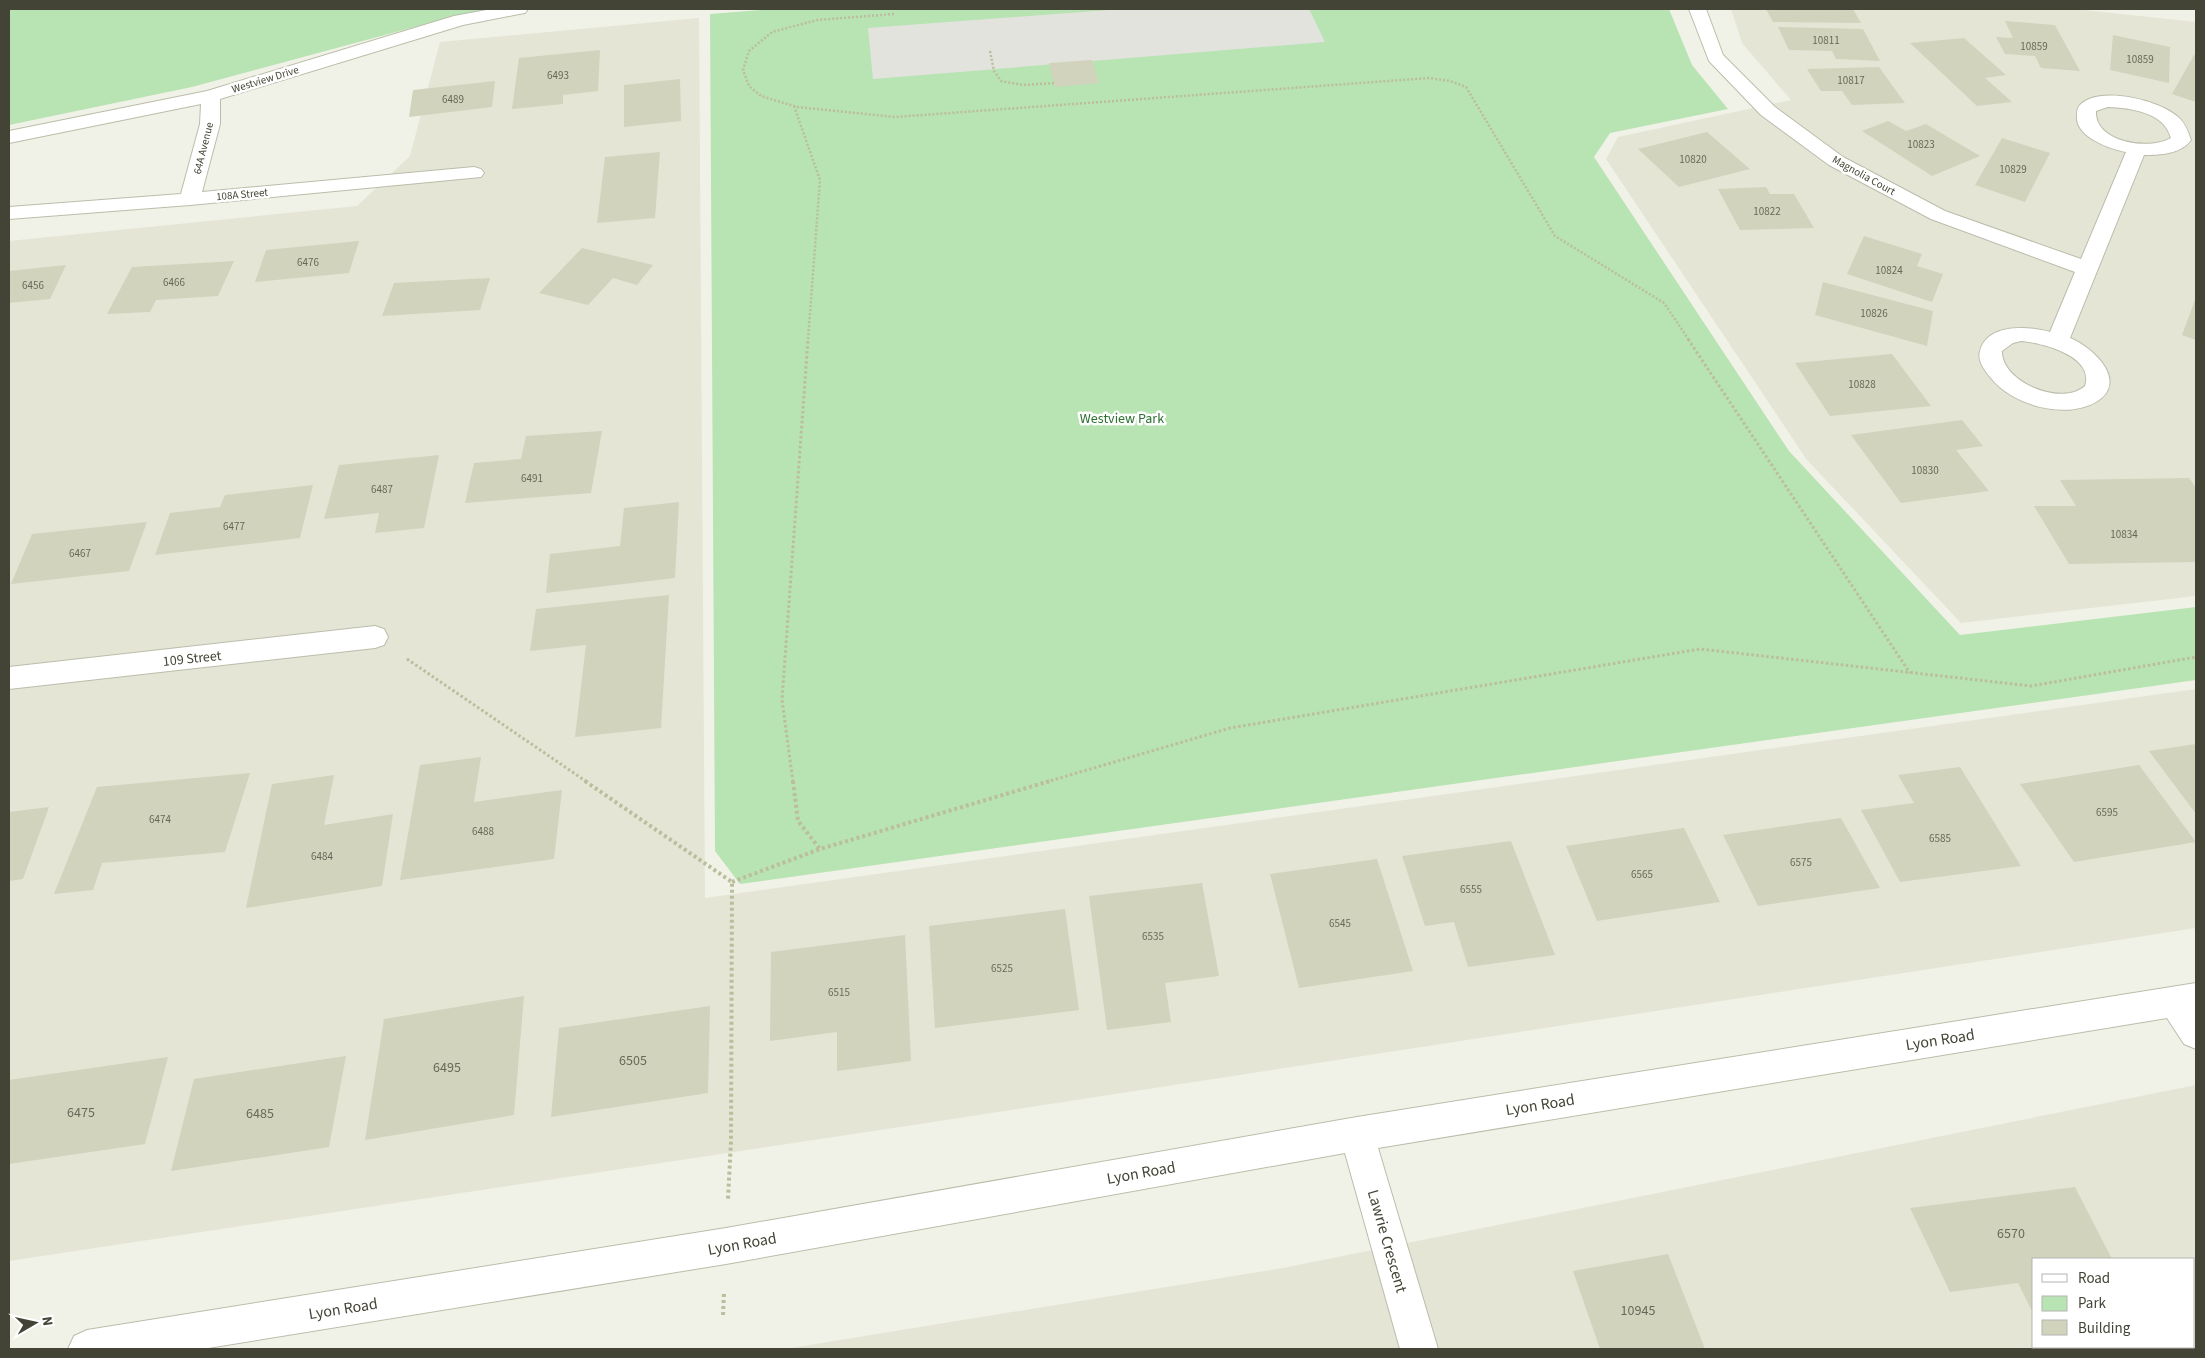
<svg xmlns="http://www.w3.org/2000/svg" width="2205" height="1358" font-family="'Source Sans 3',sans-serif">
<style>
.residential{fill:#e4e5d5;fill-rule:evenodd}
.green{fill:#b8e3b3}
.parking{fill:#e3e3de}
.building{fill:#d2d3bd}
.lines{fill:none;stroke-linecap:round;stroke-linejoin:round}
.minor-casing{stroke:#bbbdaa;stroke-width:2}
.path-far2{stroke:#bbbd9d;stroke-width:2.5;stroke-dasharray:2 2;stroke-linecap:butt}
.path-far1{stroke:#bbbd9d;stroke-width:3;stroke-dasharray:2.5 2.5;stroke-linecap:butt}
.path{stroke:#bbbd9d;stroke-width:4;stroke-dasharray:3 3;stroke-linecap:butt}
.minor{fill:#fff;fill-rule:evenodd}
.labels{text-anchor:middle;stroke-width:5;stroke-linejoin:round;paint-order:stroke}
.number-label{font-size:11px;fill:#686858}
.far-street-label{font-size:11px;fill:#444436;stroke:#fff}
.park-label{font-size:14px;fill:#2e7132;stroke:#fff}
.street-label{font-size:14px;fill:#444436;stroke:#fff}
.near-number-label{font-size:14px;fill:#686858}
.near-street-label{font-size:16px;fill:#444436;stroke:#fff}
</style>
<rect width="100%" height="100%" fill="#f1f2e7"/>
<g class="residential">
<polygon points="1731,9 2075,9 2196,22 2196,596 1961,623 1807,460 1606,159 1618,137 1791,100 1742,43"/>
<polygon points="699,18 705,898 2196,689 2196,928 900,1127 9,1261 9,241 357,206 410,156 440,42"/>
<path d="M2196,1085V1349H785L1283,1268ZM2034,1259H2194V1347H2034Z"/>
</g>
<g class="green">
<polygon points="9,9 490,9 448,18 192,87 9,125"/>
<polygon points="774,9 1669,9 1692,65 1728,109 1610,133 1594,157 1789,451 1960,635 2196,607 2196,680 740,884 715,851 710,14"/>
</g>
<polygon class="parking" points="1123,9 1309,9 1325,42 873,79 868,28"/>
<g class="building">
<polygon points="1766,9 1853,9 1861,23 1773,22"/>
<polygon points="2005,21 2055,25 2080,71 2041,68 2035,56 2005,54 1996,37 2013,38"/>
<polygon points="1778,27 1863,29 1880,61 1836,59 1832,51 1789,50"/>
<polygon points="2113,35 2170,47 2169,83 2110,70"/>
<polygon points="1964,38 2006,75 1985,78 2012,102 1977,106 1910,43"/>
<polygon points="600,50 598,91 563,95 563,104 512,109 519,58"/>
<polygon points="2194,55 2196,55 2196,102 2172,94"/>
<polygon points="1092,60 1099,83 1055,87 1049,63"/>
<polygon points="1879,67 1905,103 1852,105 1842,91 1821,91 1807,69"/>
<polygon points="680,79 681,121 624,127 624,85"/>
<polygon points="495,81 492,107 409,117 413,90"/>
<polygon points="1888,121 1906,131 1926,124 1980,156 1932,176 1862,131"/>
<polygon points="1707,132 1750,169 1679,187 1638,149"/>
<polygon points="2002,138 2050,153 2025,202 1975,185"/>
<polygon points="660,152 655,218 597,223 605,157"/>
<polygon points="1766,187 1770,194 1794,194 1814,228 1740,230 1718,189"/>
<polygon points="1864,236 1922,254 1917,266 1943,274 1932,302 1847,274"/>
<polygon points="359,241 349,273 255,282 266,250"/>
<polygon points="582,248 653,265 637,285 613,278 588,305 539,293"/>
<polygon points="234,261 218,296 156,300 150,312 107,314 132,267"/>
<polygon points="66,265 50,299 9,303 9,271"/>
<polygon points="490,278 480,310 382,316 394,283"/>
<polygon points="1823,282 1933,311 1927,346 1815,315"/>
<polygon points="2196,297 2196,340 2182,335"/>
<polygon points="1892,354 1931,406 1830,416 1795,363"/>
<polygon points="1962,420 1983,446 1956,450 1989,491 1901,503 1851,435"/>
<polygon points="602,431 591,493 465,503 474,463 521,459 526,436"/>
<polygon points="439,455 424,528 375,533 379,513 324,519 339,465"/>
<polygon points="2189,478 2196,488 2196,562 2069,564 2034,506 2076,506 2060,480"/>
<polygon points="313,485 300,538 155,555 170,513 220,507 225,495"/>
<polygon points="679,502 675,578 546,593 550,554 620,546 624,508"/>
<polygon points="147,522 129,571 11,584 32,534"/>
<polygon points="669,595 661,728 575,737 586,645 530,651 536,609"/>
<polygon points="2196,744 2196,814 2149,751"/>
<polygon points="481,757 474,802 562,790 554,859 400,880 420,765"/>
<polygon points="2139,765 2196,842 2074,862 2020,784"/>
<polygon points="1960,767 2021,866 1900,882 1861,810 1914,803 1898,775"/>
<polygon points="250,773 225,852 102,863 93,890 54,894 97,787"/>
<polygon points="334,775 324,825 393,814 382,886 246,908 272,784"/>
<polygon points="49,807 23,879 9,881 9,812"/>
<polygon points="1841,818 1880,888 1758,906 1723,835"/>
<polygon points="1684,828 1720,902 1597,921 1566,846"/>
<polygon points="1511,841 1555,955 1468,967 1454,922 1425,926 1402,856"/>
<polygon points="1377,859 1413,971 1299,988 1270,874"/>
<polygon points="1202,883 1219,976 1165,983 1171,1022 1107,1030 1089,896"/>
<polygon points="1065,909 1079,1010 935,1028 929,926"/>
<polygon points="905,935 911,1061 837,1071 837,1032 770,1041 771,952"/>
<polygon points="524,996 514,1115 365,1140 384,1019"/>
<polygon points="710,1006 708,1093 551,1117 559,1028"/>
<polygon points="346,1056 329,1147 171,1171 194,1079"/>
<polygon points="168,1057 145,1144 9,1164 9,1080"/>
<polygon points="2075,1187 2112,1259 2034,1259 2034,1315 2018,1283 1950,1292 1910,1208"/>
<polygon points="1668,1254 1705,1349 1600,1349 1573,1271"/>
</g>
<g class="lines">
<defs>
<g id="minor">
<polygon points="492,9 528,9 525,13 519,14 463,25 220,99 220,124 202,192 474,167 481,169 484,173 481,177 190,205 9,219 9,207 181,194 200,124 201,104 9,143 9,131 207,91 454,16"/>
<path d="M1689,9H1706L1723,55L1775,107L1843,157L1945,211L2081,259L2126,152C2110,149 2075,137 2077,116C2077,112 2077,108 2080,105C2099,85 2160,100 2178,117C2185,123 2188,131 2191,140C2181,154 2160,155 2144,155L2070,338C2092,347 2130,381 2096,402C2065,420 2012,405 1991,378C1985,371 1977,361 1980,351C1987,323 2029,326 2050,332L2075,272L1931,219L1829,165L1761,115L1709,61ZM2108,107C2131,108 2164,112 2171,138C2149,151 2094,142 2096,111ZM2021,341C2042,343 2095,356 2085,386C2062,407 2001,382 2002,351L2013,343Z"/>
<polygon points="375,626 384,629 388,637 384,645 375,648 9,689 9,667"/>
<polygon points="2196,983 2196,1049 2184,1044 2167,1018 1378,1148 1438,1349 1400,1349 1345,1153 726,1264 202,1349 68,1349 74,1336 87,1330 726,1228 1357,1117"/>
</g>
</defs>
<use href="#minor" class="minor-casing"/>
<g class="path-far2">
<polyline points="894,14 817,20 772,32 749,51 743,70 749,86 761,96 797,107 895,117 1429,78 1450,81 1466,87 1555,236 1664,303 1689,340"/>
<polyline points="990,51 994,71 1001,81 1023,85 1054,83"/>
<polyline points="794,106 820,180 808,340"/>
</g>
<g class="path-far1">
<polyline points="1688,339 1910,673"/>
<polyline points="407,659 587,782"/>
<polyline points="793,782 782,700 808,339"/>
<polyline points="1046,782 1230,728 1700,649 2031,686 2196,657"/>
</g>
<g class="path">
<polyline points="585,781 732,882 731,1141 728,1199"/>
<polyline points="793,781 798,821 820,849 1050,781"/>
<polyline points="732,882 820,849"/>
<polyline points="723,1315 724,1293"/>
</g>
<use href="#minor" class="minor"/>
</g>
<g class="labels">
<g class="number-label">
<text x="1826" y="44">10811</text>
<text x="2034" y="50">10859</text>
<text x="2140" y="63">10859</text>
<text x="558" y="79">6493</text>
<text x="1851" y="84">10817</text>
<text x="453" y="103">6489</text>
<text x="1921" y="148">10823</text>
<text x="1693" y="163">10820</text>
<text x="2013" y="173">10829</text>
<text x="1767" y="215">10822</text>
<text x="308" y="266">6476</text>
<text x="1889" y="274">10824</text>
<text x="174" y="286">6466</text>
<text x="33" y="289">6456</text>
<text x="1874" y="317">10826</text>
<text x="1862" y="388">10828</text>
<text x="1925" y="474">10830</text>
<text x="532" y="482">6491</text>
<text x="382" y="493">6487</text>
<text x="234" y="530">6477</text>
<text x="2124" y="538">10834</text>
<text x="80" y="557">6467</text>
<text x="2107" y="816">6595</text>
<text x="160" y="823">6474</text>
<text x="483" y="835">6488</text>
<text x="1940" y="842">6585</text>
<text x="322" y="860">6484</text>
<text x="1801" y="866">6575</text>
<text x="1642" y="878">6565</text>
<text x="1471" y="893">6555</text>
<text x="1340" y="927">6545</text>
<text x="1153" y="940">6535</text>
<text x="1002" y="972">6525</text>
<text x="839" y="996">6515</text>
</g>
<g class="far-street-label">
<text transform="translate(265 79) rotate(-17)" y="4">Westview Drive</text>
<text transform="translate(203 148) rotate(-76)" y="4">64A Avenue</text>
<text transform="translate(1864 175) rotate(29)" y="4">Magnolia Court</text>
<text transform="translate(242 194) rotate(-5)" y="4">108A Street</text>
</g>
<g class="park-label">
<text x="1122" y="423">Westview Park</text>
</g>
<g class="street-label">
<text transform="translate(192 658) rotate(-6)" y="5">109 Street</text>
</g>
<g class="near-number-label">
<text x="633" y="1065">6505</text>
<text x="447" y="1072">6495</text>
<text x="81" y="1117">6475</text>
<text x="260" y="1118">6485</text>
<text x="2011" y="1238">6570</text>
<text x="1638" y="1315">10945</text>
</g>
<g class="near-street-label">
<text transform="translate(1940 1039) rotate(-9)" y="6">Lyon Road</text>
<text transform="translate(1540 1104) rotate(-9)" y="6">Lyon Road</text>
<text transform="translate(1141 1172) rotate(-10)" y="6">Lyon Road</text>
<text transform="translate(1388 1241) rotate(74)" y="6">Lawrie Crescent</text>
<text transform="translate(742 1243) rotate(-10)" y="6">Lyon Road</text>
<text transform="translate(343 1308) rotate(-9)" y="6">Lyon Road</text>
</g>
</g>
<rect width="2205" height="1358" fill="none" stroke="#444436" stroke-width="20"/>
<rect x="2032" y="1258" width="162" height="90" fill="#ffffff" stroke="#b4b4af"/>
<rect x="2042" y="1274" width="25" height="8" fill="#ffffff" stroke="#b4b4af"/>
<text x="2078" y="1283" font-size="15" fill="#444436">Road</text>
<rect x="2042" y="1296" width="25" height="15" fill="#b8e3b3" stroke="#b4b4af"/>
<text x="2078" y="1308" font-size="15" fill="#444436">Park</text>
<rect x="2042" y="1320" width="25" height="15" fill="#d2d3bd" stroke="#b4b4af"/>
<text x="2078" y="1333" font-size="15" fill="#444436">Building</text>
<g transform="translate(35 1323) rotate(81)" stroke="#ffffff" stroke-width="4" paint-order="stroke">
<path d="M0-4L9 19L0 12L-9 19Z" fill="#444436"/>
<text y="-8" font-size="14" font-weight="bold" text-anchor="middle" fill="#444436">N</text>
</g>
</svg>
